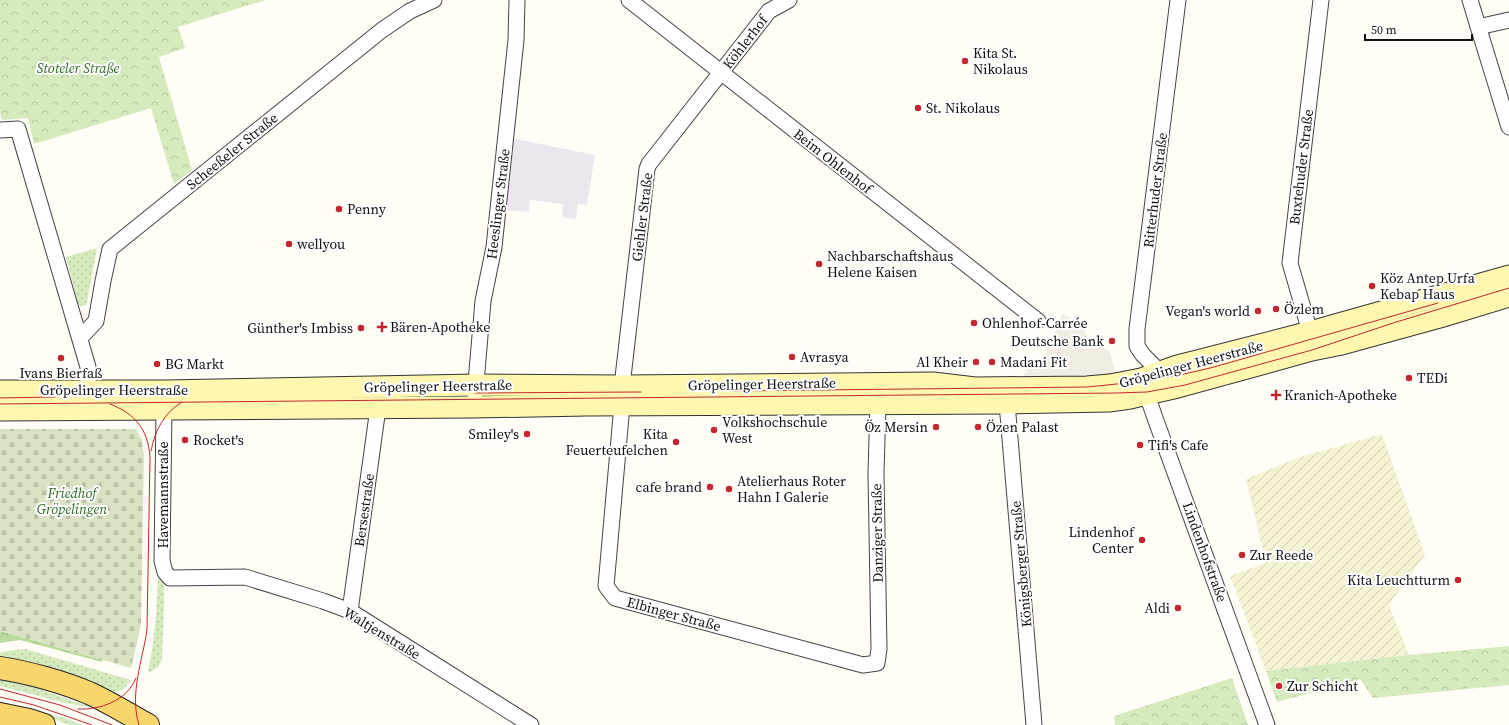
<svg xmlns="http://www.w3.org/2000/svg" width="1509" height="725" font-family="'Source Serif 4',serif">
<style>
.industrial{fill:#eee6ef}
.farmland{fill:url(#farmland-furrows)}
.grass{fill:url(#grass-dots)}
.forest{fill:url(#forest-crowns)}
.cemetery{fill:url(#cemetery-stones)}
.park{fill:url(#park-crowns)}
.plaza{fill:#f1ede2}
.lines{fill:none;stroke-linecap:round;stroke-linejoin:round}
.minor-casing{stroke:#444;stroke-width:17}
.secondary-casing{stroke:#333;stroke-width:23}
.primary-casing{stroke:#222;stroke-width:24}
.minor{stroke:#fff;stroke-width:15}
.secondary{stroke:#fff6b0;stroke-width:21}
.primary{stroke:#f9d66b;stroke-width:22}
.tram{stroke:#c4262e;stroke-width:1}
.poi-dot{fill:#c4262e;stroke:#fff;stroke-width:1.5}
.labels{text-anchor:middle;stroke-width:4;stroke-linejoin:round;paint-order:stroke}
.street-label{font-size:14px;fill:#111;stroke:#fff}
.poi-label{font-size:14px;fill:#111;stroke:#fff;text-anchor:start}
.park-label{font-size:14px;font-style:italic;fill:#2f6b1f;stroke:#fff}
</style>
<defs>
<pattern id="farmland-furrows" width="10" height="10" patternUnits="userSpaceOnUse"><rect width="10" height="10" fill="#f6f3d4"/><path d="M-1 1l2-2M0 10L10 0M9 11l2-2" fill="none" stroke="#d2cfb5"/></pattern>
<pattern id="grass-dots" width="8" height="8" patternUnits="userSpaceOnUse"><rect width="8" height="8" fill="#d5ebbd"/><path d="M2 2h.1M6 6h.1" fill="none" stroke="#b6c8a1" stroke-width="1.8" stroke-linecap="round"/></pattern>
<pattern id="forest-crowns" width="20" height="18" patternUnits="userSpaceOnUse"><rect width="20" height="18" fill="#b9dc9c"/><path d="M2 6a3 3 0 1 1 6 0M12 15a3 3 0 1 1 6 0" fill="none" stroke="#9ebc85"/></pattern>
<pattern id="cemetery-stones" width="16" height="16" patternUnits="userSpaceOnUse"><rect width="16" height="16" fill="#d9e3c4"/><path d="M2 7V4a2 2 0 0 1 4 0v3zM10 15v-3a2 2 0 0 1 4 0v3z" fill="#b9c2a7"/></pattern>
<pattern id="park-crowns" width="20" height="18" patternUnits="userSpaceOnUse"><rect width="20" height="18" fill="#d5ebbd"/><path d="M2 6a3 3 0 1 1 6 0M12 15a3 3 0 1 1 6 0" fill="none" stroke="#b6c8a1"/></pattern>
</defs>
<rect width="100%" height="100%" fill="#fffdf5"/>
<polygon class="industrial" points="511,138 595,155 587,205 578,204 576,219 562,217 563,204 530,200 529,212 504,210"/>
<polygon class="farmland" points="1382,434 1425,555 1389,605 1409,655 1266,671 1230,576 1266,563 1246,479 1300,457"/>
<g class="grass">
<polygon points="97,248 87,302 86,305 80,306 78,303 66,257"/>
<path d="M158,573L164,580V608L162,657C161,666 156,669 148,673C155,638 157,608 158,573Z"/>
<path d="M25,649L131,680C127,686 122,692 113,692L64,672L39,664L0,656V652Z"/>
<polygon points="0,679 25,684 91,707 69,704 0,686"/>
<polygon points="0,702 65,718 82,725 70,725 47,717 0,706"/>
</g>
<polygon class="forest" points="0,631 103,660 102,662 20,640 0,643"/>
<polygon class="cemetery" points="0,429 136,429 142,440 144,455 141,625 131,668 0,631"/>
<g class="park">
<polygon points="0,0 266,0 178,27 185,48 159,57 192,170 174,184 151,108 34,144 28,118 2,120 0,113"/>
<polygon points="1509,646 1509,685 1373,698 1360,679 1277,702 1266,671 1409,655"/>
<polygon points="1232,678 1248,725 1115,725 1114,716"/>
</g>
<polygon class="plaza" points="1063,313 1086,330 1084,333 1110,352 1118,383 1015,387 1030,365 1042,364"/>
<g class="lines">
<defs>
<g id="minor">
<polyline points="629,0 1038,321"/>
<polyline points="1470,0 1509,127"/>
<polyline points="1478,27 1509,20"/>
<polyline points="0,130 18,129 88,367 88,391"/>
<polyline points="1310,332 1290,263 1321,0"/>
<polyline points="80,338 96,321 103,281 110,249 382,30 410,11 434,0"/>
<polyline points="1160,372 1143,355 1137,346 1137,329 1178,0"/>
<polyline points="622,386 647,169 649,164 769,11 789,0"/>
<polyline points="1144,386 1155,418 1267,725"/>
<polyline points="475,394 483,301 494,247 516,40 517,0"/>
<polyline points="1007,403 1034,725"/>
<polyline points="622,405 606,586 615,598 863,665 877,663 879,649 876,473 878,403"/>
<polyline points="164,410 162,561 165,572 170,578 245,577 323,601 350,611 531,725"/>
<polyline points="350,611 378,408"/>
</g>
<g id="secondary">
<polyline points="0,391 165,391 476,385 622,386 933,383 975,388 1087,387 1110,385 1141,379 1174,367 1310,332 1509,276"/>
<polyline points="0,410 474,407 587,405 1007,403 1109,401 1130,398 1178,387 1312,350 1342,344 1440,317 1509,296"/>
</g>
<g id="primary">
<path d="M0,668C27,672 63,682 89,693C109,702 128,714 148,725"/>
<polyline points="0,714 29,720 44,725"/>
</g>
</defs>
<use href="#minor" class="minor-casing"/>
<use href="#secondary" class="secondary-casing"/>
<use href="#primary" class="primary-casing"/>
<use href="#minor" class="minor"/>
<use href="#secondary" class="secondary"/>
<use href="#primary" class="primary"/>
<g class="tram">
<path d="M733,391L1087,387C1130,383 1172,378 1214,367L1438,303"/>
<polyline points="475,393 641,392"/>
<polyline points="0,398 55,397"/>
<polyline points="0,404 1116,393 1147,392 1185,385 1312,350 1393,323 1509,288"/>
<path d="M110,404C136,414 148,430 150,457L147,629C143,660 129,693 139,725"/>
<path d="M151,451C155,430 164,413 182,402"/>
<polyline points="0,689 60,705 112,725"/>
<polyline points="0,697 34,705 92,725"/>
<path d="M78,709C100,710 127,701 136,678"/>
</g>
</g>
<g class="poi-dot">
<circle cx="965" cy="61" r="4"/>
<circle cx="918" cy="108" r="4"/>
<circle cx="339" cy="209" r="4"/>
<circle cx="289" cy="244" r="4"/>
<circle cx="819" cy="264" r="4"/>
<circle cx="1372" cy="286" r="4"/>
<circle cx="1276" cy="309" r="4"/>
<circle cx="1258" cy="311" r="4"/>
<circle cx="974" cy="323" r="4"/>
<path d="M380 321h4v4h4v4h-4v4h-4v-4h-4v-4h4z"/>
<circle cx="361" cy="328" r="4"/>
<circle cx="1112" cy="341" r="4"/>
<circle cx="792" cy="357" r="4"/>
<circle cx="61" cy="358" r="4"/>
<circle cx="976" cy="362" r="4"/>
<circle cx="992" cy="362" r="4"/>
<circle cx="157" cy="364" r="4"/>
<circle cx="1409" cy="378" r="4"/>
<path d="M1274 389h4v4h4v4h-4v4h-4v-4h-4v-4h4z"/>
<circle cx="936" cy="427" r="4"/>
<circle cx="978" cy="427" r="4"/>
<circle cx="714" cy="430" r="4"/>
<circle cx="527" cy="434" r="4"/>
<circle cx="185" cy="440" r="4"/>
<circle cx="676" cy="442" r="4"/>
<circle cx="1140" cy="445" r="4"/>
<circle cx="710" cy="487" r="4"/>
<circle cx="729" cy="489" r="4"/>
<circle cx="1142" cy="540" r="4"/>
<circle cx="1242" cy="555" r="4"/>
<circle cx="1458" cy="580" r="4"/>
<circle cx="1178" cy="608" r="4"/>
<circle cx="1279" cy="686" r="4"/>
</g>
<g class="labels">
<g class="street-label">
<text transform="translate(745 42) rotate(-52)" y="5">Köhlerhof</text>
<text transform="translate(232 151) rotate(-39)" y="5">Scheeßeler Straße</text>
<text transform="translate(833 161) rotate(38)" y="5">Beim Ohlenhof</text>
<text transform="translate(1301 167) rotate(-83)" y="5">Buxtehuder Straße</text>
<text transform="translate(1155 190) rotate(-83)" y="5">Ritterhuder Straße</text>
<text transform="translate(498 204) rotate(-83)" y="5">Heeslinger Straße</text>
<text transform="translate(642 217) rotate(-83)" y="5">Giehler Straße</text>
<text transform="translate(1191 364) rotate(-15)" y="5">Gröpelinger Heerstraße</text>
<text transform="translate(762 384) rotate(-1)" y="5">Gröpelinger Heerstraße</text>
<text transform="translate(438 386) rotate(-1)" y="5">Gröpelinger Heerstraße</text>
<text x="114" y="395">Gröpelinger Heerstraße</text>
<text transform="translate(163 495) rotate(-90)" y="5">Havemannstraße</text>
<text transform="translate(364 510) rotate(-82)" y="5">Bersestraße</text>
<text transform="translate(877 533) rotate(-91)" y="5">Danziger Straße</text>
<text transform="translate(1205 552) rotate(70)" y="5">Lindenhofstraße</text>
<text transform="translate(1021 564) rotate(-95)" y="5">Königsberger Straße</text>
<text transform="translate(674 614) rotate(15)" y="5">Elbinger Straße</text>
<text transform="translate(382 633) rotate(31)" y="5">Waltjenstraße</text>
</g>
<g class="poi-label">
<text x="973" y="58">Kita St.<tspan x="973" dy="16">Nikolaus</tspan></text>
<text x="926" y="113">St. Nikolaus</text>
<text x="347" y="214">Penny</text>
<text x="297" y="249">wellyou</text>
<text x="827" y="261">Nachbarschaftshaus<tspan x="827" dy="16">Helene Kaisen</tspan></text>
<text x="1380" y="283">Köz Antep Urfa<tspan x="1380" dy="16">Kebap Haus</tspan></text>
<text x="1284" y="314">Özlem</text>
<text x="1250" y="316" text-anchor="end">Vegan's world</text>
<text x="982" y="328">Ohlenhof-Carrée</text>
<text x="390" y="332">Bären-Apotheke</text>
<text x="353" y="333" text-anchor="end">Günther's Imbiss</text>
<text x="1104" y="346" text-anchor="end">Deutsche Bank</text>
<text x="800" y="362">Avrasya</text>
<text x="968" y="367" text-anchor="end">Al Kheir</text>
<text x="1000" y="367">Madani Fit</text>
<text x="165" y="369">BG Markt</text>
<text x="61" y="378" text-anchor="middle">Ivans Bierfaß</text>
<text x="1417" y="383">TEDi</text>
<text x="1284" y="400">Kranich-Apotheke</text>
<text x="722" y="427">Volkshochschule<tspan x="722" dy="16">West</tspan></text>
<text x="928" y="432" text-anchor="end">Öz Mersin</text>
<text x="986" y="432">Özen Palast</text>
<text x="519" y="439" text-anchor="end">Smiley's</text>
<text x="668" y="439" text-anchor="end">Kita<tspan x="668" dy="16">Feuerteufelchen</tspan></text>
<text x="193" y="445">Rocket's</text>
<text x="1148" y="450">Tifi's Cafe</text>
<text x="737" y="486">Atelierhaus Roter<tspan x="737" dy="16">Hahn I Galerie</tspan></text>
<text x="702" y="492" text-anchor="end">cafe brand</text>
<text x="1134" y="537" text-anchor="end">Lindenhof<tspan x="1134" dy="16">Center</tspan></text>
<text x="1250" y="560">Zur Reede</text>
<text x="1450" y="585" text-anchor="end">Kita Leuchtturm</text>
<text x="1170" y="613" text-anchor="end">Aldi</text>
<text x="1287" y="691">Zur Schicht</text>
</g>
<g class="park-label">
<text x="78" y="73">Stoteler Straße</text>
<text x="72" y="498">Friedhof<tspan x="72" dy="16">Gröpelingen</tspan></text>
</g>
</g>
<path d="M1365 34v6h107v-6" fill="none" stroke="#111111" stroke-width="2"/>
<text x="1371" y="34" font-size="12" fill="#111111" stroke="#ffffff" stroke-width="3" paint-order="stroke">50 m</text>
</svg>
